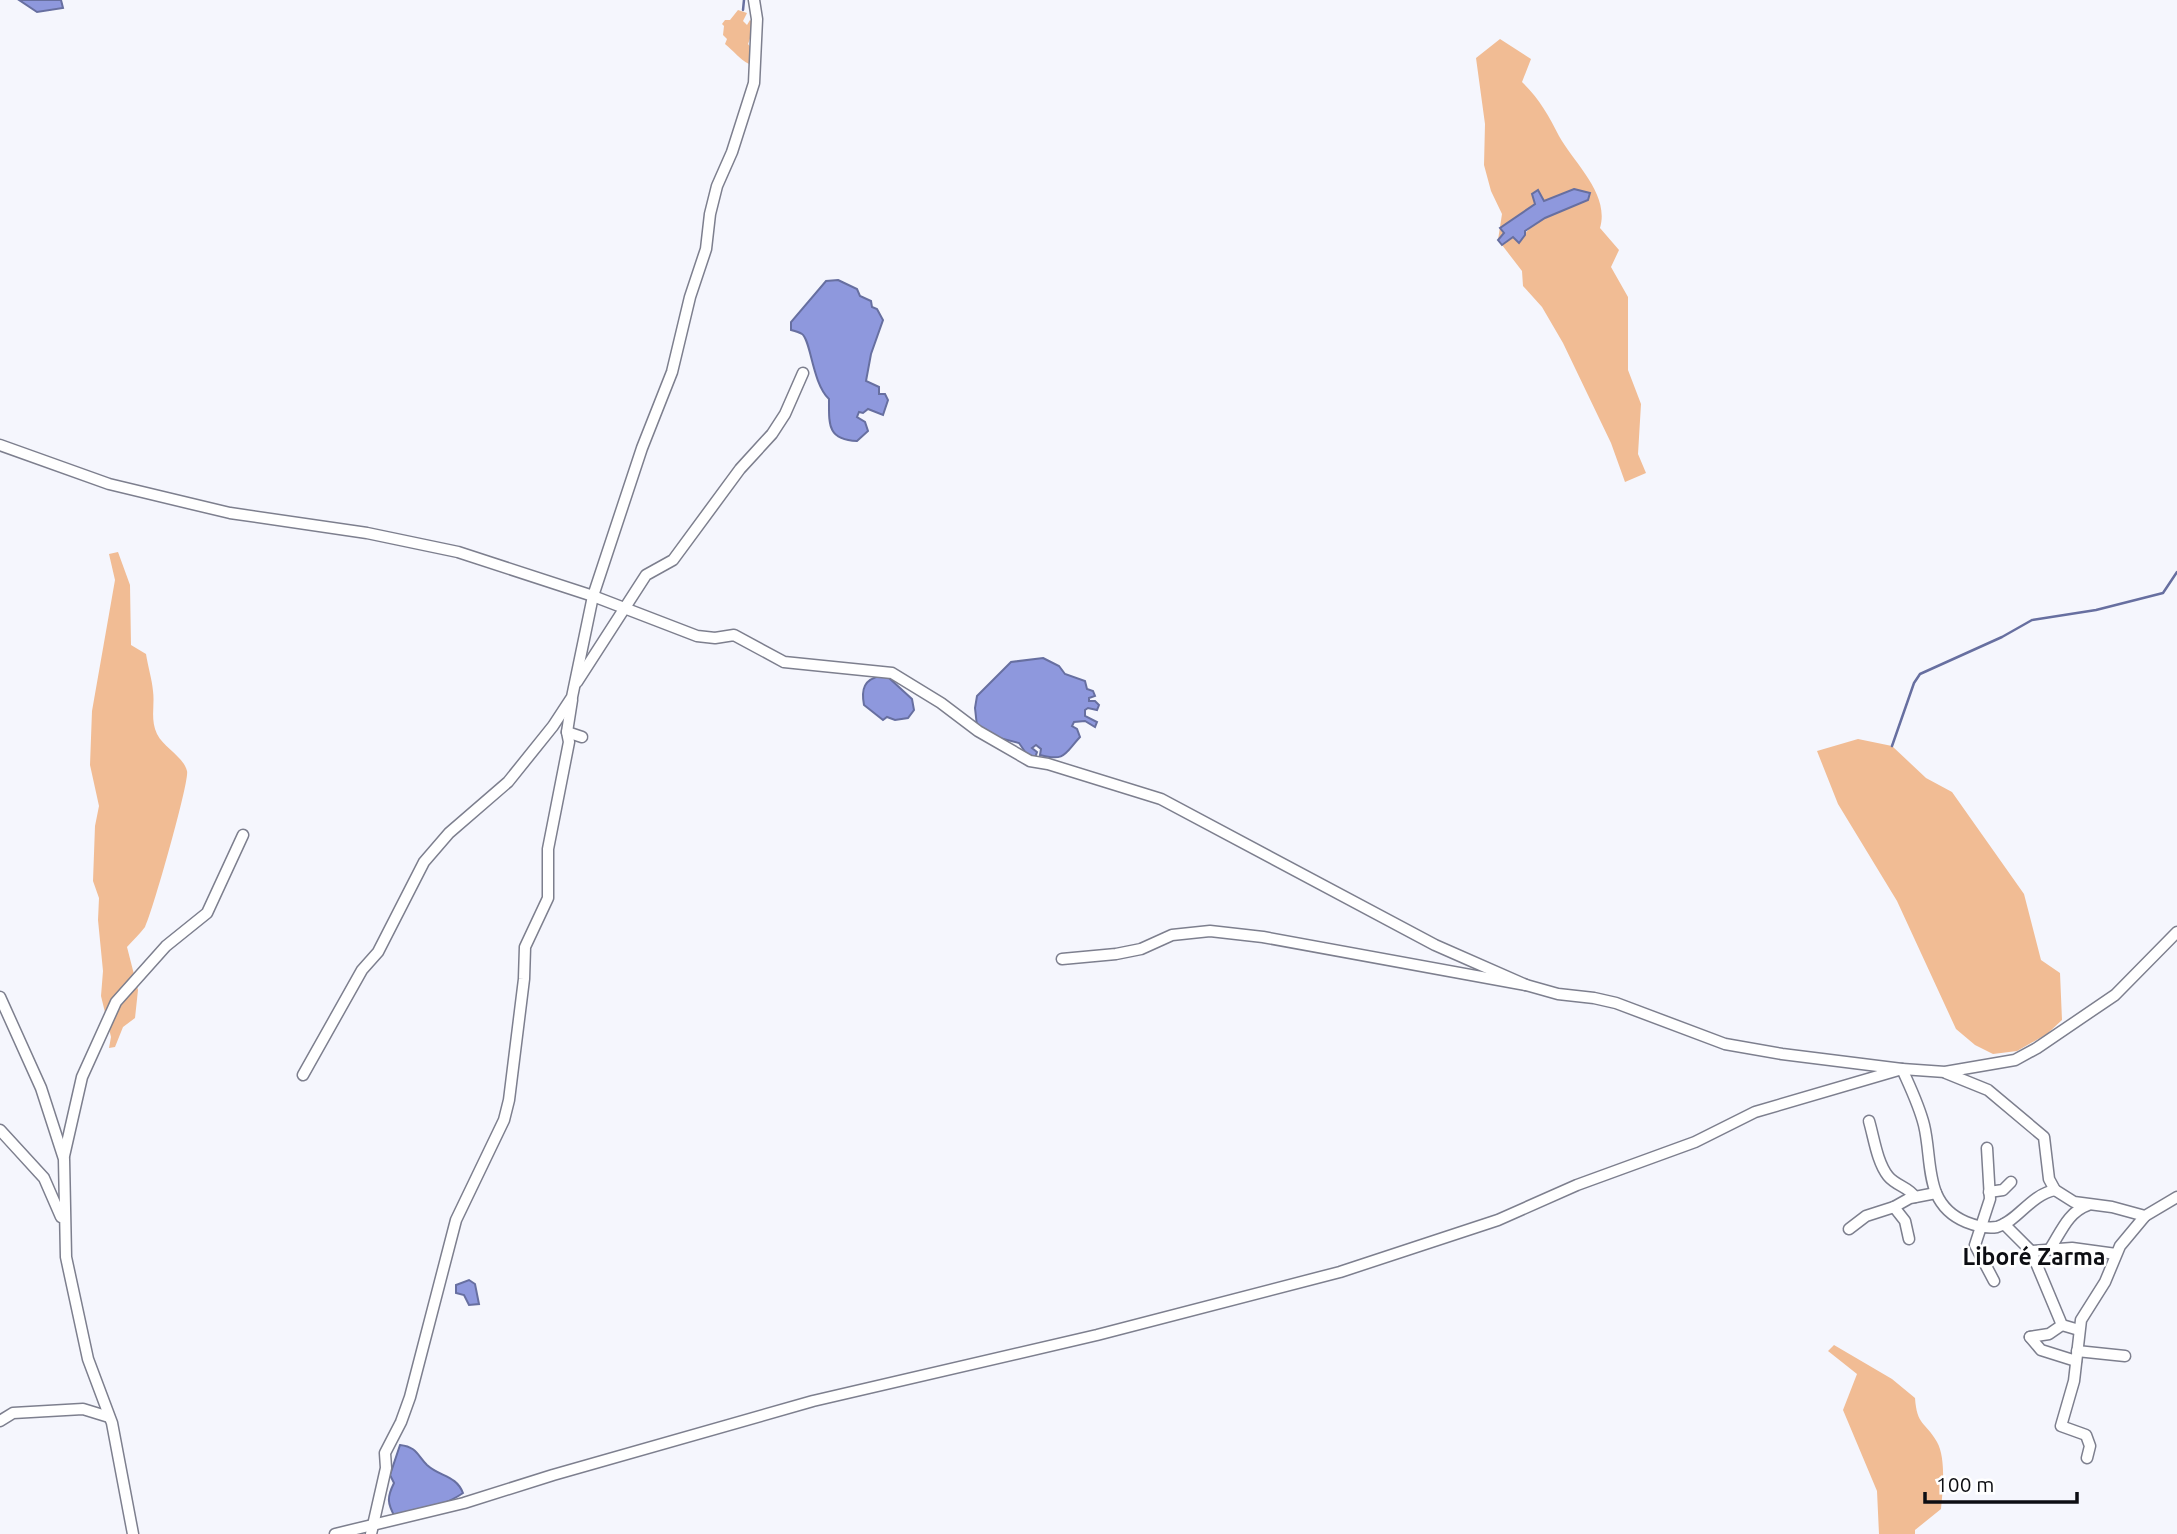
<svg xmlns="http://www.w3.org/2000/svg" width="2177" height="1534" font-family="Ubuntu,sans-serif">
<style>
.green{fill:#f1bc94}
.water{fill:#8e98dd;stroke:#676fa0;stroke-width:2}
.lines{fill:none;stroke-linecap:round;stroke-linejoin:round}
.stream{stroke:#676fa0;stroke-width:2.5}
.street-casing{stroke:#7d7f8e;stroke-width:13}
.street{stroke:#fff;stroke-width:10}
.labels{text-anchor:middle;stroke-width:5;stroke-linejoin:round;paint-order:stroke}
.quarter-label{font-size:23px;font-weight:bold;fill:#0d0e13;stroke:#fff}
</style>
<rect width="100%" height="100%" fill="#f5f6fd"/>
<g class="green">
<path d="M738,10L747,13L743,21L747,25L750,20L753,23L754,28L748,44L752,49L749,64C739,59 734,51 725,44L727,39L723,35L724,26L722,24L725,20H730Z"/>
<path d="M1500,39L1531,59L1522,82C1539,98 1549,116 1559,136C1574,163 1610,194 1600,228L1619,250L1611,267L1628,297V370L1641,404L1638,454L1646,473L1625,482L1611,443L1563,343L1542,307L1523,286L1522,271L1502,245L1513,237L1519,243C1531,218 1563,210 1588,200L1574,189L1544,201L1539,191L1535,204L1501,228L1504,233L1498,240L1502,214L1491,191L1484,165L1485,124L1476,58Z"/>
<path d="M118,552L130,585L131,645L146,654C148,667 152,679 153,691C155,706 150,719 157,734C164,748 183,756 187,771C190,780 152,914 145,927C140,934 133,940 127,947L138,990L135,1018L123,1027L115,1047L109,1048L111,1037L101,996L103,971L98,920L99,898L93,881L95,826L99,806L90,765L92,711L115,580L109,554Z"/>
<polygon points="1858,739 1892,746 1926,778 1952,792 2024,894 2041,960 2060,973 2062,1020 2047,1034 2017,1051 1993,1054 1975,1045 1956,1029 1897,901 1838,804 1817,751"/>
<path d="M1834,1345L1892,1379L1915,1398C1917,1426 1925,1421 1937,1442C1946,1458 1943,1490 1941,1509L1915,1530V1534H1879L1877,1491L1843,1410L1857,1374L1828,1351Z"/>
</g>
<g class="water">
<polygon points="19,0 61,0 63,8 37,12"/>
<polygon points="1574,189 1590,193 1588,200 1545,218 1525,231 1525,235 1519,243 1513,237 1502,245 1498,240 1504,233 1500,228 1535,204 1532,194 1538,190 1544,201"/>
<path d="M838,280L857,289L860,296L871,301L872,307L877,309L883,320L871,354L866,381L879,387V394H885L888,400L883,415L868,409L863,413L859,412L857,417L865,422L868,431L857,441C827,440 829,424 829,399C812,383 811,340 802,334C799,332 795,331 791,330V322L826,281Z"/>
<path d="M1043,658L1059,666L1065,674L1085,681L1087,689L1093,691L1095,696L1089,698V701H1095L1099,705L1097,710L1088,708L1085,710V716L1097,722L1095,727L1085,721L1074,722L1072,726L1077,729L1080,737C1065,753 1066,762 1040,755L1041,749L1036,745L1032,748L1037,752L1035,758L1028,756L1019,743L992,736L977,726L975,708L977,696L1011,662Z"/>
<path d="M881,676L889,678L912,699L914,710L908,718L895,720L887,717L883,720L864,705C861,689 864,679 881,676Z"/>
<polygon points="469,1280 475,1284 479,1304 469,1305 464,1295 456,1293 456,1285"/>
<path d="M400,1445C417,1447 417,1455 427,1465C440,1477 456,1475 463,1493C443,1507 418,1511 395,1517C387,1503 387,1497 394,1483L390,1475Z"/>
</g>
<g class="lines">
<g class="stream">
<polyline points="743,10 744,0"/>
<polyline points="1892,746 1914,683 1920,674 2002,637 2032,620 2096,610 2163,593 2177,572"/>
</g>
<defs>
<g id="street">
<polyline points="0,445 109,484 230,513 367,533 458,552 593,596 697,636 715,638 734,635 784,662 892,673 941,703 978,731 1030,761 1048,764 1161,799 1435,945 1526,985"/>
<polyline points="577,682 646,575 673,560 740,469 772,434 785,414 803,373"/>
<polyline points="567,732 582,737"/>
<path d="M1062,959L1116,954L1141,949L1172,935L1210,931L1263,937L1526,985L1558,994L1594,998L1616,1003L1725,1044L1782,1054L1902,1069C1910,1087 1919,1105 1924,1125C1933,1162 1923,1204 1966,1222C1976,1226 1986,1229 1997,1227C2018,1221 2030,1195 2055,1190"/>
<polyline points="0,997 41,1088 64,1159 66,1257 88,1359 112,1423 133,1534"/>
<polyline points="1946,1073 1988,1090 2044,1137 2049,1179 2055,1190 2074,1202 2112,1207 2145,1216 2177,1197"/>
<polyline points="303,1075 362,970 378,952 424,862 449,833 508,782 553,726 572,697 593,596 642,448 672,372 690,297 706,249 710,214 717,186 732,152 754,83 757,19 754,0"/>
<path d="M1869,1121C1874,1138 1877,1162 1888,1176C1896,1186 1909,1187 1915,1197"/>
<polyline points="0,1130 44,1178 61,1217"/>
<polyline points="1987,1148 1990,1199 1975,1245 1994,1281"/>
<polyline points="64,1156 82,1077 116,1002 166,946 207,913 243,835"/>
<polyline points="1989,1192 2003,1190 2011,1182"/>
<polyline points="1894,1207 1905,1221 1909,1239"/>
<polyline points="2004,1224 2031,1251 2062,1325 2079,1330"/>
<polyline points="1849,1229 1866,1216 1894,1207 1910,1198 1936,1193"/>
<path d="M2050,1249C2061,1232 2068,1212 2088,1205"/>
<polyline points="2031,1251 2072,1248 2116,1254"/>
<polyline points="2030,1337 2041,1350 2076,1361"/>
<polyline points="2030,1337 2049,1334 2062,1325"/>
<polyline points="2077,1351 2125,1356"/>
<polyline points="0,1421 13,1413 83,1409 109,1417"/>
<polyline points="2087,1458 2090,1446 2086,1435 2061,1426 2074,1381 2081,1320 2105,1282 2120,1246 2145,1216"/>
<polyline points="335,1534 464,1503 553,1475 813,1401 1097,1335 1340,1272 1498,1220 1577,1185 1695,1142 1755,1112 1902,1069 1945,1072 2015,1060 2037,1048 2115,995 2177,932"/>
<polyline points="371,1534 386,1468 385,1453 401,1422 410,1397 456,1220 504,1120 509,1100 524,979 525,947 548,898 548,849 569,742 567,732 572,700"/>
</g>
</defs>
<use href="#street" class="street-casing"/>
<use href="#street" class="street"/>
</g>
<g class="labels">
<g class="quarter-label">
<text x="2034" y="1265">Liboré Zarma</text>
</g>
</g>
<path d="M1925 1492v10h152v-10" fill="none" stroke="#0d0e13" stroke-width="3.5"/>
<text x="1936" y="1492" font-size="21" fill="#0d0e13" stroke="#ffffff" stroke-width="5" paint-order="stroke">100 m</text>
</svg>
